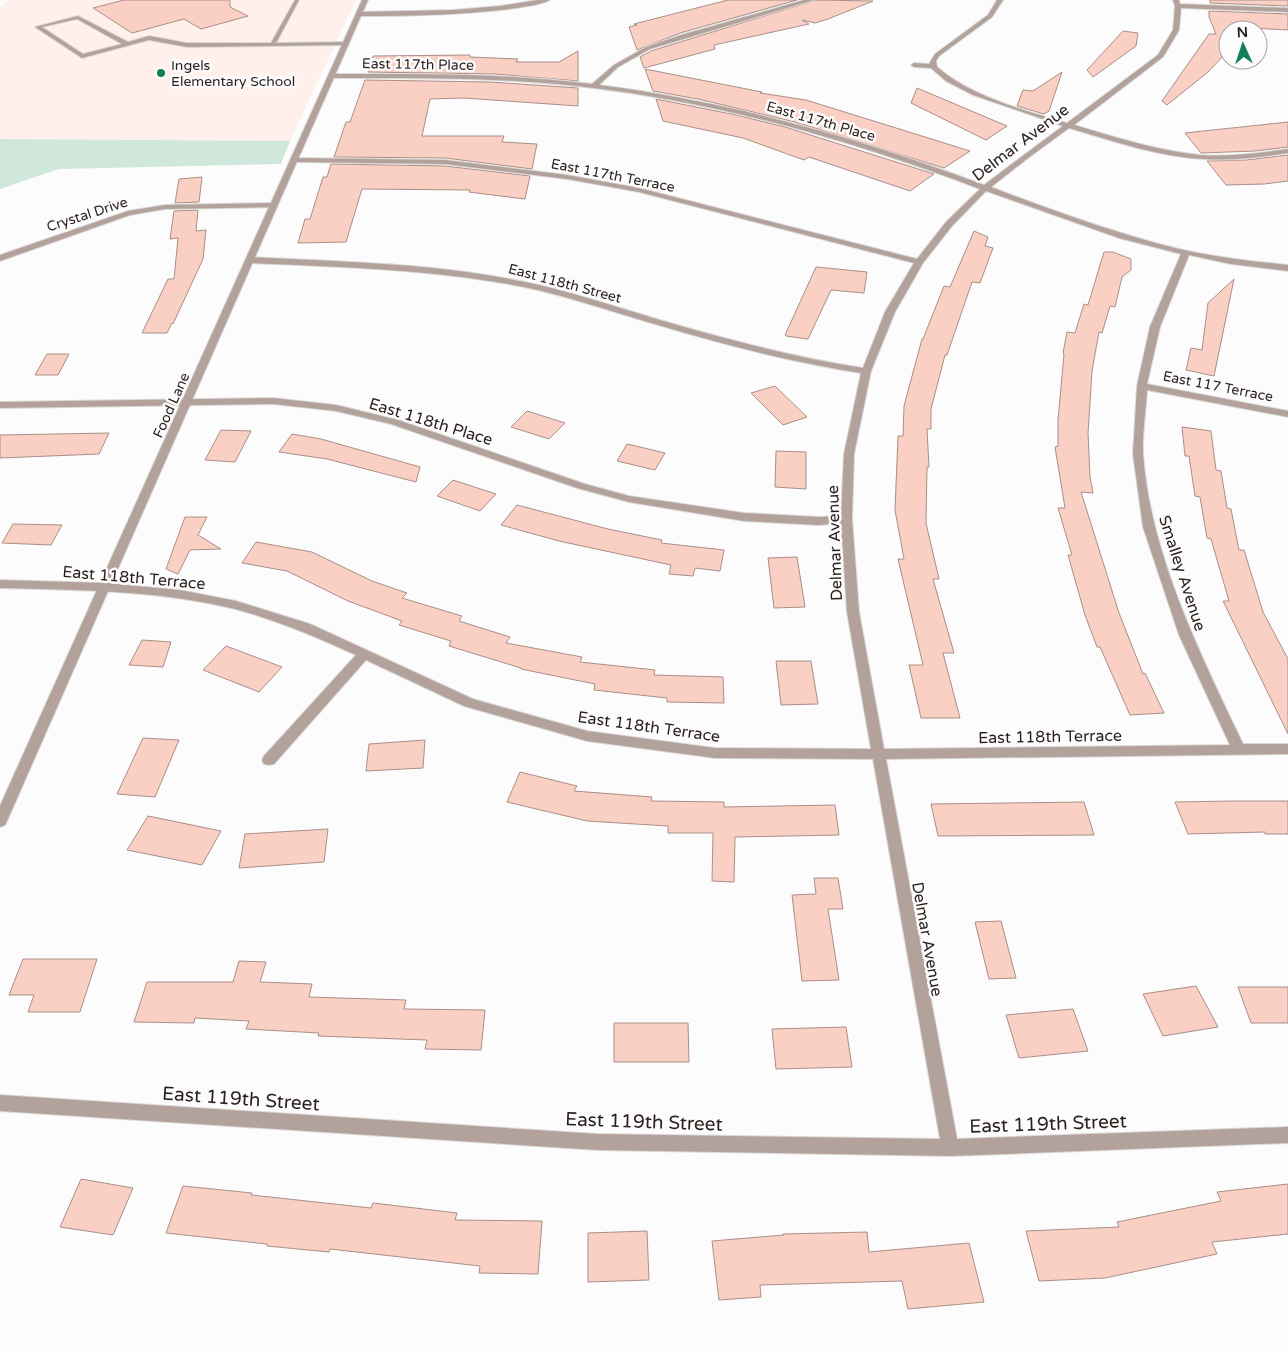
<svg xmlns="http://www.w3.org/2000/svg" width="1288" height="1352" font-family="'Varela Round',sans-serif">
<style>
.built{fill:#fff0ec}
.green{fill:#cfe8db}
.building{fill:#facfc4;stroke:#aa8f88}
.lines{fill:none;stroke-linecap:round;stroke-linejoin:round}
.service-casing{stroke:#dad9d7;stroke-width:2}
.minor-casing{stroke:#dad9d7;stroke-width:2}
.tertiary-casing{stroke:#dad9d7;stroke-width:2}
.service{fill:#b3a19c;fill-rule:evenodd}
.minor{fill:#b3a19c;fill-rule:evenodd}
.tertiary{fill:#b3a19c;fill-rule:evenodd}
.poi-dot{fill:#137e59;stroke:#fbfcfb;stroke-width:2}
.labels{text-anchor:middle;stroke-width:5;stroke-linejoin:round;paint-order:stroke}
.far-street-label{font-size:14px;fill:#2a1f1d;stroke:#fbfcfb}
.far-poi-label{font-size:14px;fill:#2a1f1d;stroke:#fbfcfb;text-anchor:start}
.street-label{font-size:16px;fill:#2a1f1d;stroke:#fbfcfb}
.near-street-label{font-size:19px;fill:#2a1f1d;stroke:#fbfcfb}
</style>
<rect width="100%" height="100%" fill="#fbfcfb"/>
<polygon class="built" points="8,0 356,0 290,141 0,139 0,8"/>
<polygon class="green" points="0,139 290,141 281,164 59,169 0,189"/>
<g class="building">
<polygon points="124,0 230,0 230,7 248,16 201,29 184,19 132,33 93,8"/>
<polygon points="728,0 797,0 680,33 637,50 629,27 637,25 634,24"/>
<polygon points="816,0 873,1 828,19 815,23 802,20 809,24 714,45 715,49 644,68 640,57 651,51"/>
<polygon points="1210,0 1288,0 1288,6 1210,3"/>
<polygon points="1209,11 1288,14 1288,30 1233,27 1232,30 1228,30 1228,37 1224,43 1225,54 1208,72 1167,105 1162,101 1209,34 1216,34 1209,17"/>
<polygon points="1123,31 1138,33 1136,46 1093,77 1087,70"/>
<polygon points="578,51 578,81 495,74 368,72 373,56 470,55 470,57 518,59 516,62 559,62"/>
<polygon points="645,69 762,92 760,93 806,100 970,151 944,168 795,122 698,99 653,91"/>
<polygon points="1062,72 1049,111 1044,114 1017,106 1023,90 1033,91"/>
<polygon points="365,80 490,82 578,88 578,106 464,98 430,99 422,136 504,136 502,142 537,144 532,169 445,158 334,157 346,122 350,122"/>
<polygon points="917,88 1007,126 986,140 911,103"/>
<polygon points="656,99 736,115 785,127 934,174 910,191 809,157 804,160 743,138 663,121"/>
<polygon points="1288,122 1288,147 1255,151 1201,153 1185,133"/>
<polygon points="1288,155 1288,181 1264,184 1226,185 1207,161 1246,160"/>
<polygon points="331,164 445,166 530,176 525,199 469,192 470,190 362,189 346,242 298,243 305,219 310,219 323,177 327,177"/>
<polygon points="202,177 199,202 175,203 179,179"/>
<polygon points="198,210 196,231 206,230 203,259 173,324 172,323 167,333 142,333 168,279 174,279 178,238 170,239 174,211"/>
<polygon points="974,231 988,237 985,246 993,248 980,283 972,282 947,355 945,355 931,409 931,429 927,429 929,467 927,467 926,523 939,579 933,579 954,653 943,653 960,718 921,718 909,665 923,665 898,559 904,559 895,510 898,436 903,436 904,406 922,339 923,339 944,286 950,287"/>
<polygon points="1104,252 1113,252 1131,259 1131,270 1122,277 1115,307 1110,306 1102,333 1099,332 1092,371 1088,433 1090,477 1093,493 1081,492 1119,613 1143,674 1145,673 1164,713 1130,715 1100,647 1097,647 1085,615 1068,555 1072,555 1058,508 1065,508 1055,447 1058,446 1058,420 1064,354 1063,353 1067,332 1075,333 1084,304 1088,305"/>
<polygon points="816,267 867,272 864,293 831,290 808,339 786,336 785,335"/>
<polygon points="1234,279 1214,376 1186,370 1191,348 1202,350 1208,303"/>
<polygon points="47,354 69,354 58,375 35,375"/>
<polygon points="775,386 807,417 783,425 751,393"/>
<polygon points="527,411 565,423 549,439 511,427"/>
<polygon points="1182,427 1211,431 1216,470 1221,471 1227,508 1231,509 1239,550 1244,550 1263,612 1288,659 1288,734 1223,601 1229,601 1211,539 1207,538 1200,497 1195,496 1189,456 1185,456"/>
<polygon points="221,430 251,431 235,462 205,460"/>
<polygon points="109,433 99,454 0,458 0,435"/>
<polygon points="292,434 321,439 420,467 416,482 327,459 279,452"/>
<polygon points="627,444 665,453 655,470 617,461"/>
<polygon points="776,451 806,452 806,489 775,487"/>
<polygon points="453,480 496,494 480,511 437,496"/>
<polygon points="517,505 608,529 662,540 661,543 724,550 720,571 695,568 693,576 669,574 671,565 559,541 501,525"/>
<polygon points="185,517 207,517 198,535 221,549 190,550 178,574 166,569"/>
<polygon points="13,524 62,525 51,545 2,543"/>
<polygon points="256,542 312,552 372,581 407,593 402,598 462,616 459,621 510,637 506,643 582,657 580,662 655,670 654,675 723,677 724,703 667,702 667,698 594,690 595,684 521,669 521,668 449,646 451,641 399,625 402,621 348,601 287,571 242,563"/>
<polygon points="797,557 805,607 774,608 768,558"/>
<polygon points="142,640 171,642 163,667 129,665"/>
<polygon points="226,646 282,667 259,692 203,670"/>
<polygon points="776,661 811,661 818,704 781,705"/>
<polygon points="143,738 179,740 155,797 117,794"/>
<polygon points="425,740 423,768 366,771 369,744"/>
<polygon points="520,772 577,786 574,791 652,797 651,801 724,802 724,807 835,805 839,835 735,837 734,882 712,881 713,833 668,833 668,826 587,821 507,802"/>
<polygon points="1233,801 1288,801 1288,834 1265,834 1265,832 1188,834 1175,802"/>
<polygon points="1084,802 1094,835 938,836 931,804"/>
<polygon points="148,816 221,831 202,865 127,850"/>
<polygon points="328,829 324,862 239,868 245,834"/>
<polygon points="814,878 838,878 843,909 828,909 839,980 802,981 792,895 816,894"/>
<polygon points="1001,921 1016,978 989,979 975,922"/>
<polygon points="23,959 97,959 80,1012 28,1012 34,995 9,995"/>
<polygon points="239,961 266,962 260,982 312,984 309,997 406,1000 404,1009 485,1010 481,1050 425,1049 427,1040 318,1036 319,1033 246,1029 249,1021 195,1018 194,1023 134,1022 147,982 233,982"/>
<polygon points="1196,986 1218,1027 1163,1036 1143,994"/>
<polygon points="1238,987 1288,987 1288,1023 1251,1023"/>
<polygon points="1073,1009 1088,1051 1019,1058 1006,1015"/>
<polygon points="614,1023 688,1023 689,1062 614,1062"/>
<polygon points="846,1027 852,1067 776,1069 772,1029"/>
<polygon points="81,1179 133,1188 113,1235 60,1227"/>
<polygon points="1288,1184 1288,1234 1212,1242 1217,1254 1105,1278 1039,1281 1026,1231 1119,1227 1117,1222 1221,1201 1217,1192"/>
<polygon points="183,1186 252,1193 251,1195 371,1208 373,1203 457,1213 455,1220 542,1221 538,1274 479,1273 480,1266 330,1249 329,1252 267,1246 267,1244 166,1233"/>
<polygon points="647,1231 649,1280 588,1282 588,1233"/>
<polygon points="867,1232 869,1252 969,1243 984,1302 908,1309 902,1281 760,1285 761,1297 719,1300 712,1241 784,1235 783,1234"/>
</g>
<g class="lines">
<defs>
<path id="service" d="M295,0H299L276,43L346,42L349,44L348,45L187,47L149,40L82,58L35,27L78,16L128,42L149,36L187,43H271ZM77,19L122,44L83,54L42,27Z"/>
<g id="minor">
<path d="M538,0H550C541,5 527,6 517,8C464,15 412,16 359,16L356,14L359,12L453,10L500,6Z"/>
<path d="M804,0H814L650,49L618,67L599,85C732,102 859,138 984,185L1063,126L973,95L946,81L931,68L914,67L911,65L914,63L929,64L935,54L988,15L997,0H1003L992,17L939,56L936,61L937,67C972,97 1023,110 1067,123L1158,55L1173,30L1175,6L1173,0H1179L1180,4L1288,8V12L1181,8L1179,30L1163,57L1074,125C1115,137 1158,151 1200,155C1230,157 1259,153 1288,149V153C1260,157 1232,161 1204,159C1159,157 1113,141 1069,128L1028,158L991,187C1051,210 1112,232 1175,248C1212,257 1250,261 1288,265V271L1231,264L1189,255L1160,327L1147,384L1288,411V417L1147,390C1146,411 1142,433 1143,454C1150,554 1201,656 1243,744H1288V754L886,759L957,1139L1288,1127V1143L950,1156L598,1150L0,1111V1095L598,1134L940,1139L873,759L715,758L587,741L464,706L366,660L274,764L269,765L264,764L262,760L264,756L356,655C316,637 277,620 235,609C158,590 78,590 0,588V580L105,583L180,590L236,601L310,624L473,699L587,731L715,748L871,749L847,612L841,523L819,525L744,521L629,502L577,488L391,424L336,411L273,404L0,408V402L273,398L336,405L398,420L585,484L629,496L744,513L819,517L841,516L844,454L861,373C788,362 718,343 648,322C607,310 567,296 524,287C434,269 341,267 250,263L246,260L250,257C342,262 435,263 525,282C569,291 610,305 653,318C722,338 791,357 863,368L885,312L914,263L639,192L567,179L445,164L295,162L291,160L295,158L445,160L567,175L639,188L917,259L946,222L980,189C850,140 723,103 585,87C500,77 416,78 331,78L328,76L331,74C418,74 506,73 592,84L614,65L646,47L681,35ZM986,191L1119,238L1181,254L1150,327L1137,386L1133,454L1143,527L1179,635L1230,745L884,749L859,612L852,519L854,454L871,371L895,312L923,263L952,226Z"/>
<polygon points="274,203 278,205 277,207 165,209 130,215 0,261 0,255 128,211 165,205"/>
</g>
<polygon id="tertiary" points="362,0 368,0 7,821 5,825 0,827 0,806"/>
</defs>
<use href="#service" class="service-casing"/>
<use href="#minor" class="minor-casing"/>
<use href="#tertiary" class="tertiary-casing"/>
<use href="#service" class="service"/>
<use href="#minor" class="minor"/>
<use href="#tertiary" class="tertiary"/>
</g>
<circle class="poi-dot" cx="161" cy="73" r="5"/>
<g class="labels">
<g class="far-street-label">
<text transform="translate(418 64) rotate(1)" y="5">East 117th Place</text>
<text transform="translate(821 121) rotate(16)" y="5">East 117th Place</text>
<text transform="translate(613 175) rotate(11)" y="5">East 117th Terrace</text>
<text transform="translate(87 214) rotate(-18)" y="5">Crystal Drive</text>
<text transform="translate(565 283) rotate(15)" y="5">East 118th Street</text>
<text transform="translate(1218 386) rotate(11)" y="5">East 117 Terrace</text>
<text transform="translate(171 405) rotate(-66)" y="5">Food Lane</text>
</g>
<g class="far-poi-label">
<text x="171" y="70">Ingels<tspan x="171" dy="16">Elementary School</tspan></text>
</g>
<g class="street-label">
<text transform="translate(1020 142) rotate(-37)" y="6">Delmar Avenue</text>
<text transform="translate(431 421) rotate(17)" y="6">East 118th Place</text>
<text transform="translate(834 543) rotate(-92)" y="6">Delmar Avenue</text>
<text transform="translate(1183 573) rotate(72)" y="6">Smalley Avenue</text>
<text transform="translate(134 577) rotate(5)" y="6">East 118th Terrace</text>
<text transform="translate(649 726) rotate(8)" y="6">East 118th Terrace</text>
<text transform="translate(1050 736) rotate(-1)" y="6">East 118th Terrace</text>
<text transform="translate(928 939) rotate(80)" y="6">Delmar Avenue</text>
</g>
<g class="near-street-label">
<text transform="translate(241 1098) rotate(4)" y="7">East 119th Street</text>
<text transform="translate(644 1121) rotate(2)" y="7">East 119th Street</text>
<text transform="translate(1048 1123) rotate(-2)" y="7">East 119th Street</text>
</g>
</g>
<g transform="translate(1243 45) rotate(357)"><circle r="24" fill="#fbfcfb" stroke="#a7a4a2"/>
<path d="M0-4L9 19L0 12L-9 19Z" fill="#137e59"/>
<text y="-8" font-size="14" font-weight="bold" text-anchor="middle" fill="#2a1f1d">N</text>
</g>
</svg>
